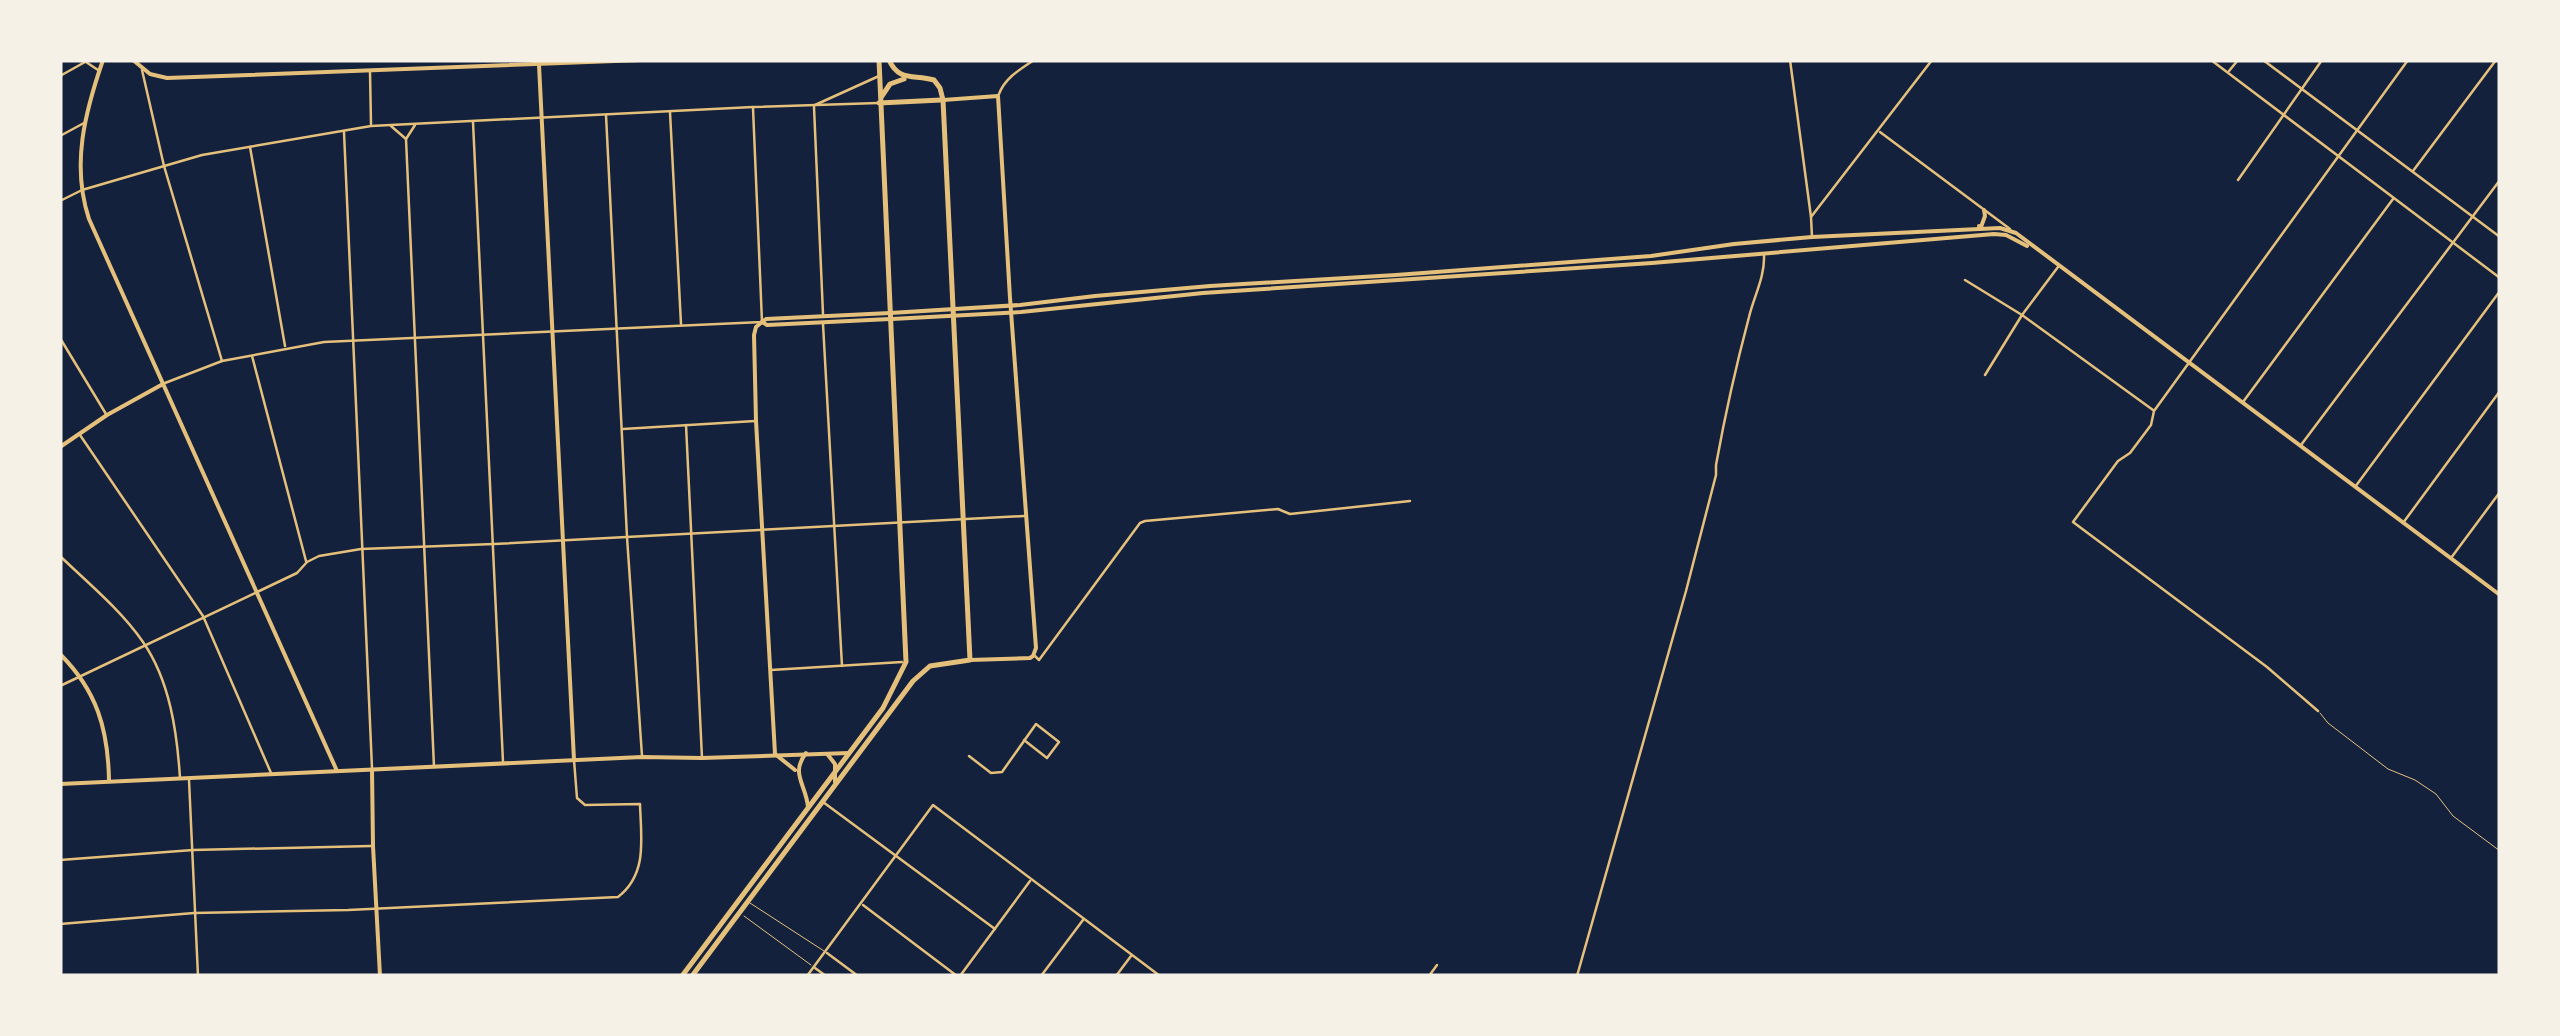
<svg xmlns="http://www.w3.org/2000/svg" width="2560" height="1036" font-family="Georgia,serif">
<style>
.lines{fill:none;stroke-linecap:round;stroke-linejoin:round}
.service{stroke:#e5c07b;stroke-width:1}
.minor{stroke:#e5c07b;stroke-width:2.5}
.tertiary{stroke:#e5c07b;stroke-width:4}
.secondary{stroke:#e5c07b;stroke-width:4}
.primary{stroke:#e5c07b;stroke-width:5}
</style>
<rect width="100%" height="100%" fill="#14213d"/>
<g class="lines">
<g class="service">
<polyline points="2320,713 2328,723 2388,769 2415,780 2436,794 2453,816 2500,851"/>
<polyline points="750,903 824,951"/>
<polyline points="744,916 811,965"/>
</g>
<g class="minor">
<polyline points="83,60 98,70"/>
<polyline points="1790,60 1811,217"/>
<polyline points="2211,60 2500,278"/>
<polyline points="2263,60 2500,237"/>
<polyline points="142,70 164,166 222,361"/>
<polyline points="2229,71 2238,60"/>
<polyline points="370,72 371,124"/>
<polyline points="60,76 85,62"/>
<path d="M999,94C1005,78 1019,70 1034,60"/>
<polyline points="815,105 879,76"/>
<polyline points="814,107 823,314"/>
<polyline points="670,112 681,324"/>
<polyline points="606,115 627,537 642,756"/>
<polyline points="473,122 503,762"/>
<polyline points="391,126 406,139 415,125"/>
<polyline points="344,132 372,768"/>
<polyline points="1880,132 2010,229"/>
<polyline points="60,136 84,123"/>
<polyline points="406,139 434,767"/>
<polyline points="250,147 285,346"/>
<polyline points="2413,171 2496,60"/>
<polyline points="2238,180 2322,60"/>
<polyline points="60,201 82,190 202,155 371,126 753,107 878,103"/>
<polyline points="1812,237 1811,217 1932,60"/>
<polyline points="1965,280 2022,315 2153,410"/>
<polyline points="823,324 842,666"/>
<polyline points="60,338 106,414"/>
<polyline points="252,356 306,561"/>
<polyline points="1985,375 2022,315 2058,267"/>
<polyline points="165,383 222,361 324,342 762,322 753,108"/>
<polyline points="2243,402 2393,199"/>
<polyline points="686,425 702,758"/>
<polyline points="623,429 755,421"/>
<polyline points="80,435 203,616 271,773"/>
<polyline points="2301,445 2500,180"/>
<polyline points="2355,487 2500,291"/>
<polyline points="2403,523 2500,391"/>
<path d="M60,556C88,583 121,610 143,642C170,681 177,732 180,778"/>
<polyline points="2451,558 2500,492"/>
<polyline points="1035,656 1039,660 1140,523 1145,521 1278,509 1290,514 1410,501"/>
<polyline points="771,670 902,662"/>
<polyline points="60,686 297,573 307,562 319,556 361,549 494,544 1024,516"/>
<polyline points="2318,711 2267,667 2073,522 2118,461 2130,453 2151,425 2154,411 2408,60"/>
<polyline points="969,756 991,773 1002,772 1036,724 1059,742 1047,758 1024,740"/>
<polyline points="189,780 198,976"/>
<polyline points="823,802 995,929"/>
<polyline points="60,860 193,850 371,846"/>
<polyline points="863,905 957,976"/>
<path d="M60,924L194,913L348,910L618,897C648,874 641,838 640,804L585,805L577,798L574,760"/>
<polyline points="827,953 858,976"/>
<polyline points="815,968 826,976"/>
<polyline points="185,976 349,976"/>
<polyline points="807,976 933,805 1160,976"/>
<polyline points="960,976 1030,881"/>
<polyline points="1041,976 1083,920"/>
<polyline points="1116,976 1131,956"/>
<polyline points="1429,976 1437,965"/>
<path d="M1577,976L1686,591L1716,475V465C1725,415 1736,366 1749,317C1754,296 1765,277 1764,255"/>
</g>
<g class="tertiary">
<path d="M103,60C85,112 71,165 89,219L337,771"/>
<polyline points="539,65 574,760"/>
<polyline points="943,100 998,96 1010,298 1036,648 1033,656 1030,658 970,660"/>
<polyline points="762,322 756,327 754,335 756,421 775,754"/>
<polyline points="762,322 766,319 890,313"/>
<polyline points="762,322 767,325 890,319"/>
<polyline points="60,447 107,415 163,384"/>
<path d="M60,654C97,691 108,729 109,780"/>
<path d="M806,753C790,774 806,784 808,807"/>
<polyline points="775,754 795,770"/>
<polyline points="828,755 835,764 835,782"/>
<polyline points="372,770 373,846 380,976"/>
<polyline points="60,784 642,757 702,758 849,753"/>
</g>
<g class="secondary">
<polyline points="133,60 150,74 167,78 642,60"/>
<polyline points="1979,226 1981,227 1985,216 1984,210"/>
<polyline points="890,313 1020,305 1095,296 1210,286 1396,275 1651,256 1734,244 1812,237 2000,228 2016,233 2500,595"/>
<polyline points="892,319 1021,312 1203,293 1652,263 1994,234 2006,235 2027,246"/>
</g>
<g class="primary">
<polyline points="882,96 890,84 904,79"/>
<polyline points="879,103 941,100"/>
<polyline points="682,976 883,708 906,662 879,60"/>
<path d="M692,976L913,681L930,666L970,660L943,100L940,88L934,80C914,74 899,82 889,60"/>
</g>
</g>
<rect width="2560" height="1036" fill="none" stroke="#f6f1e7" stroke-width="125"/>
</svg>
